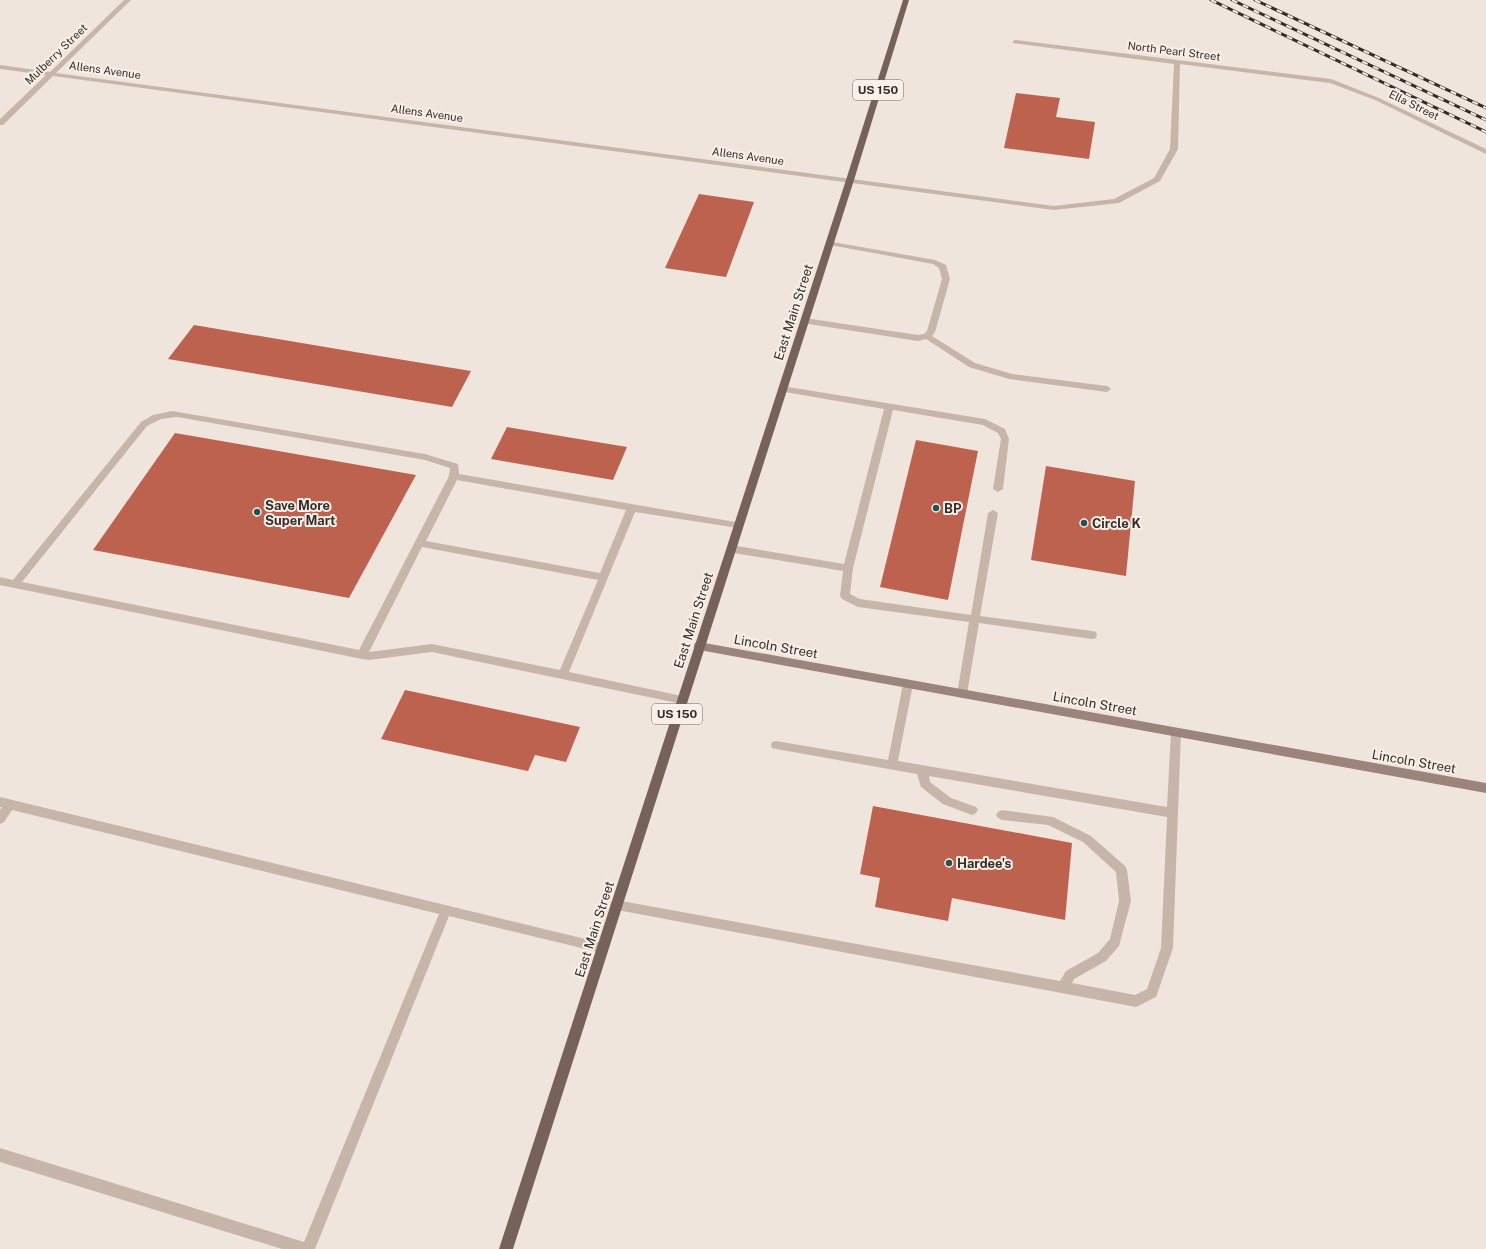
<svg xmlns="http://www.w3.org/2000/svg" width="1486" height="1249" font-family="'Public Sans',sans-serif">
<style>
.building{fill:#bd624e}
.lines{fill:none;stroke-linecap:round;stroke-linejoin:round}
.lane{fill:#c7b5a9;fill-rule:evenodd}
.street{fill:#c7b5a9;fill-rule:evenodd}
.secondary{fill:#9b847b;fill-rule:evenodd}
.primary{fill:#76625b;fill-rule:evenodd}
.rail-casing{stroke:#352c28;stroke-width:3}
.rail{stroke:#f8f0e8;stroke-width:2;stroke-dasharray:6;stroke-linecap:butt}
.poi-dot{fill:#215353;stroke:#f8f0e8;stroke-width:1.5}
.labels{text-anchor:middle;stroke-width:4;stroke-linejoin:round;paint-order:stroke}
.far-street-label{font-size:11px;fill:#352c28;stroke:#f8f0e8}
.shield{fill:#f8f0e8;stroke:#706762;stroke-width:1}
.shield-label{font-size:12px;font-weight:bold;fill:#352c28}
.street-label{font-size:13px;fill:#352c28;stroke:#f8f0e8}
.poi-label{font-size:13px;font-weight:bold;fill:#352c28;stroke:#f8f0e8;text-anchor:start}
</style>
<rect width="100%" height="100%" fill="#f0e5dc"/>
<g class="building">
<polygon points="1016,93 1060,98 1056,117 1095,122 1089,159 1004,148"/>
<polygon points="699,194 754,202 726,277 665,268"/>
<polygon points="194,325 361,353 471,371 452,407 168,359"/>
<polygon points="507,427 627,447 613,480 491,459"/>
<polygon points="175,433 416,475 349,598 93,550"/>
<polygon points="916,440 978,451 948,600 880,587"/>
<polygon points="1046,466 1135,481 1126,576 1031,560"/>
<polygon points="405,690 580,727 566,762 535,755 528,771 381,739"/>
<polygon points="873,806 1072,843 1065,920 952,898 948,921 875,907 880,878 860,874"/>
</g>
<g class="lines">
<g class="lane">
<polygon points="827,241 935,260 946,265 950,279 935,332 932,336 975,363 1012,374 1107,386 1111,389 1107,392 1009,379 969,367 926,339 918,341 802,323 801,321 805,318 918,335 924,334 927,331 942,279 939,268 933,264 830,245 827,245"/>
<polygon points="782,386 985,419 1005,429 1009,439 1003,489 998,492 993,489 1001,439 998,433 983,425 893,410 853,568 850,594 860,599 971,615 988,513 993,510 998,513 980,616 1092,631 1096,632 1097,635 1096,638 1092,639 979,623 967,694 966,697 962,698 958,697 957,694 969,622 858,607 842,599 840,596 843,571 728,552 726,549 728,546 731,545 844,564 884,409 779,391 778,389 779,387"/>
<path d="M172,411L425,454L458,464L459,474L741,523L743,525L738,528L635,512L569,672L682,696L686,697L687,700L686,703L682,704L432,652L369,660L362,659L0,585V577L13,580L141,422L153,415ZM177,417L425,460L450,468L449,476L359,650L22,582L147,426L161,419ZM457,480L626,510L600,573L426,541ZM422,547L598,580L560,670L432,644L369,652Z"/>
<polygon points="908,680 912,681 913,684 898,761 1167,807 1171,732 1172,729 1176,728 1180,729 1181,732 1173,948 1156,997 1136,1007 612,909 610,905 612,901 616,900 1060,981 1066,971 1098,953 1110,939 1119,901 1116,872 1083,842 1048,825 1002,820 998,818 996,815 998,812 1002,810 1053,817 1091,836 1125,866 1127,870 1131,901 1119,946 1106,961 1074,979 1072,983 1135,995 1147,989 1161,948 1167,817 929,776 930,782 951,798 976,807 978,810 976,813 972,815 943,804 921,787 917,774 776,749 772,748 771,745 772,742 776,741 888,760 903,684 904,681"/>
<polygon points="0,797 602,943 606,944 608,948 606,952 602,953 449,916 315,1249 282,1249 0,1162 0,1148 304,1242 439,914 12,810 4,822 0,824 0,810 2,807 0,807"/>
</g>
<polygon class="street" points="124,0 131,0 56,73 1054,206 1114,199 1154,178 1170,149 1174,64 1013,43 1013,41 1015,40 1331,79 1379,98 1486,149 1486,154 1375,100 1330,83 1180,64 1178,149 1160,181 1119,203 1054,210 53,76 3,125 0,125 0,119 46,75 0,69 0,65 50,72"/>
<polygon class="secondary" points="699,642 1486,783 1486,793 699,650 695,649 694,646 695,643"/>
<polygon class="primary" points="903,0 909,0 854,180 513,1249 499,1249 846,180"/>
<defs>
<g id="rail">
<polyline points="1211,0 1486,132"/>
<polyline points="1232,0 1486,120"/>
<polyline points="1255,0 1486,108"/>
</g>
</defs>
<use href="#rail" class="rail-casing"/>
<use href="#rail" class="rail"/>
</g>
<g class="poi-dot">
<circle cx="936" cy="508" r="4"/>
<circle cx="257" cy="512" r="4"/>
<circle cx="1084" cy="523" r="4"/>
<circle cx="949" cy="863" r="4"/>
</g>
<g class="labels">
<g class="far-street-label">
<text transform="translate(1174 51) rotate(7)" y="4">North Pearl Street</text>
<text transform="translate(56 54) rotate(-44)" y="4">Mulberry Street</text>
<text transform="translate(105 70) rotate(8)" y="4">Allens Avenue</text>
<text transform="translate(1414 105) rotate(26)" y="4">Ella Street</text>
<text transform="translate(427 113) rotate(8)" y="4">Allens Avenue</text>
<text transform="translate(748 156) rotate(8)" y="4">Allens Avenue</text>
</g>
<g class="shield">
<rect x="853" y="80" width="50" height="20" rx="3"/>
<rect x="652" y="704" width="50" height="20" rx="3"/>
</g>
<g class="shield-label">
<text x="878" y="94">US 150</text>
<text x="677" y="718">US 150</text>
</g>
<g class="street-label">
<text transform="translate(793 312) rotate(-72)" y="5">East Main Street</text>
<text transform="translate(693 620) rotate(-72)" y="5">East Main Street</text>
<text transform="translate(776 646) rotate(10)" y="5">Lincoln Street</text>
<text transform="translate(1095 703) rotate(10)" y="5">Lincoln Street</text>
<text transform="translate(1414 761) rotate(10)" y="5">Lincoln Street</text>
<text transform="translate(594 929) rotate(-72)" y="5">East Main Street</text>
</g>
<g class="poi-label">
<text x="265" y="510">Save More<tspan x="265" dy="15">Super Mart</tspan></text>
<text x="944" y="513">BP</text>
<text x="1092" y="528">Circle K</text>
<text x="957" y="868">Hardee's</text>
</g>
</g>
</svg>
